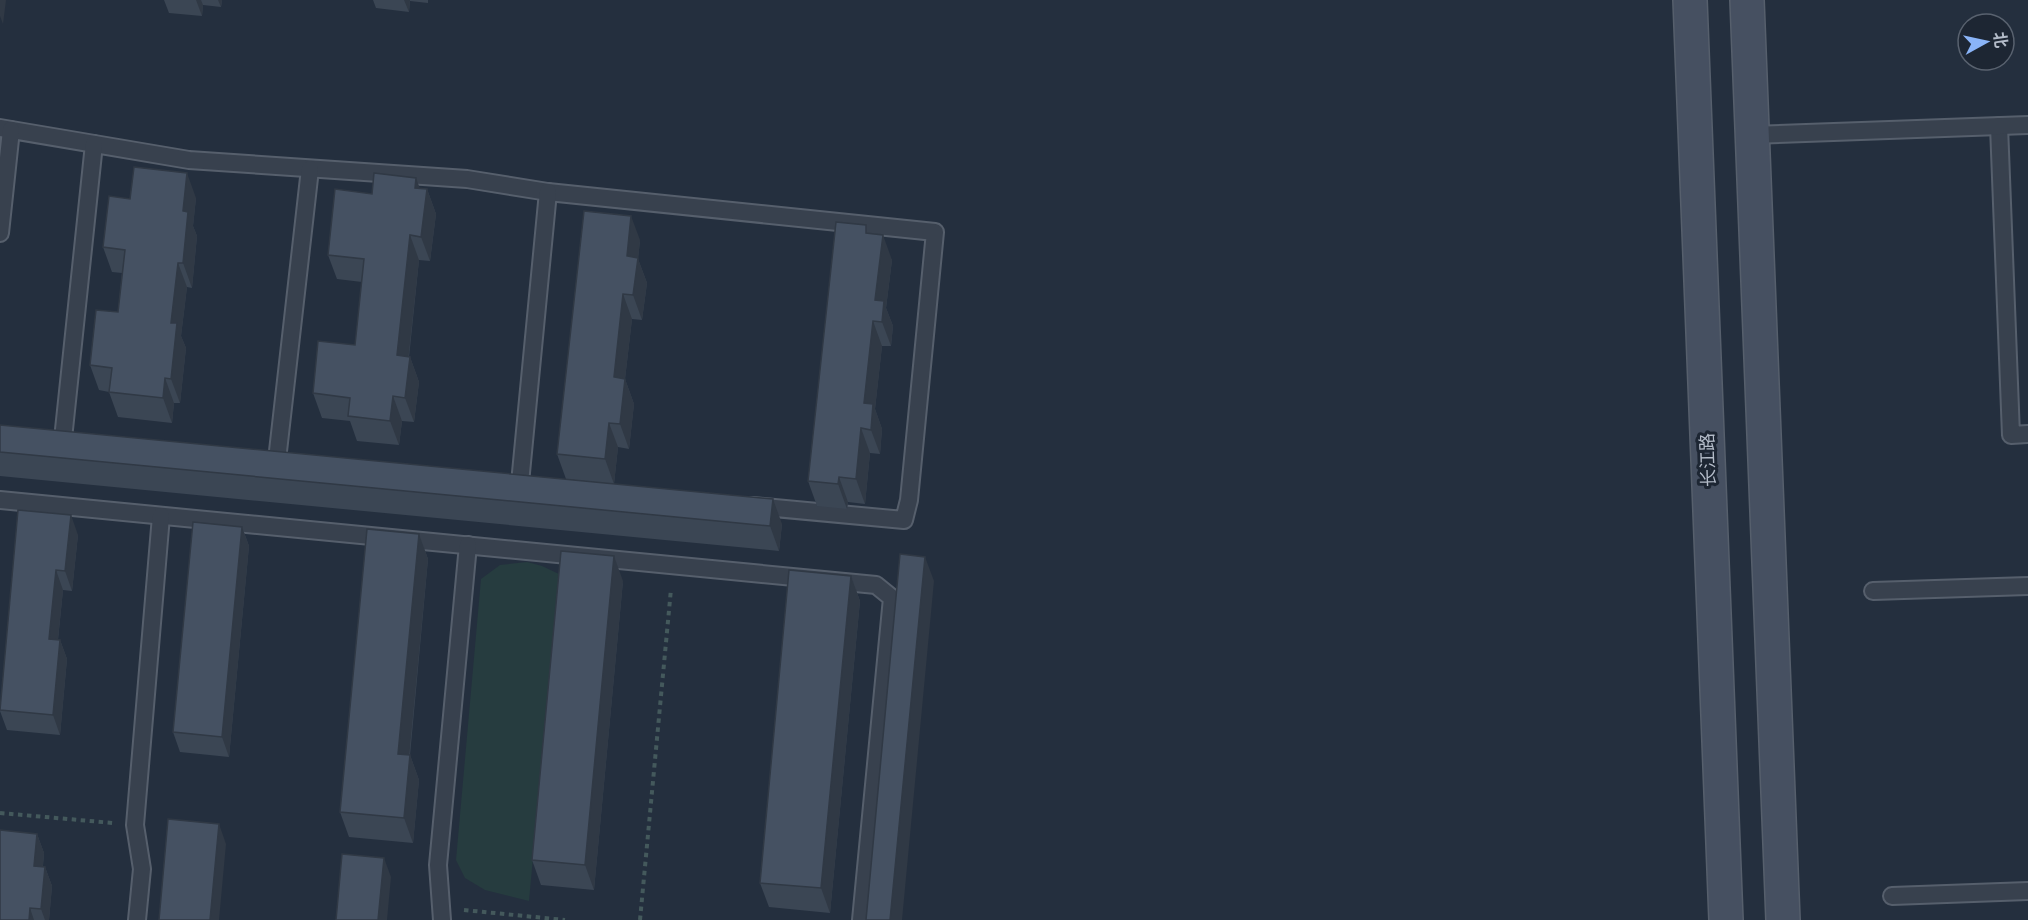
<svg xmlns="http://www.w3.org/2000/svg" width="2028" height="920" font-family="Lato,'Noto Sans SC',sans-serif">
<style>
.green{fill:#263c3f}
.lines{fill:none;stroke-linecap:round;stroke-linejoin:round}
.lane-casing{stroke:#565f6c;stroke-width:20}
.secondary-casing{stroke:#565f6c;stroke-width:36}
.path{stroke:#44595c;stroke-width:4;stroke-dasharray:4.5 4.5;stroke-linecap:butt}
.lane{stroke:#38414e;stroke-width:16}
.secondary{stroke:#465061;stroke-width:33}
.wall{fill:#3b4654}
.shaded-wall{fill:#303945}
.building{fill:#455162;stroke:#303945;stroke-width:1.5}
.labels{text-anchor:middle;stroke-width:6;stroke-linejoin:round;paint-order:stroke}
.street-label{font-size:18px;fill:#b4bcc9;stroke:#1d2633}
</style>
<rect width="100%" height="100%" fill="#242f3e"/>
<polygon class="green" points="527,562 542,566 559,574 529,901 485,890 465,878 456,860 481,579 500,565"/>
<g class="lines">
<defs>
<g id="lane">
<polyline points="1999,126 2011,435 2028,434"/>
<polyline points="0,128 189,160 467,179 548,192 935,232 909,500 904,520 753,506"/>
<polyline points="1752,135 2028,125"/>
<polyline points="0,233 11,130"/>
<polyline points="63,439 94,144"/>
<polyline points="277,460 310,169"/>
<polyline points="520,483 548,192"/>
<polyline points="0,500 876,585 892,598 861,920"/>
<polyline points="1873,591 2028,586"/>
<polyline points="1892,896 2028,891"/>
<polyline points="137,920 142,869 135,825 161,516"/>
<polyline points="442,920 438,865 468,545"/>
</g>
<g id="secondary">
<polyline points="1690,0 1726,920"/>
<polyline points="1747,0 1783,920"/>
</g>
</defs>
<use href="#lane" class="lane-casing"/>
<use href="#secondary" class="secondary-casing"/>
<g class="path">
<polyline points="0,813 113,823"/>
<polyline points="464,910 565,920"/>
<polyline points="640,920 671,589"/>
</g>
<use href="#lane" class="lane"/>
<use href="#secondary" class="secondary"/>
</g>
<g class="wall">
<polygon points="164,0 222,0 221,7 203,5 202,16 169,13"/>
<polygon points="373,0 428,0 428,3 410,1 409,12 376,8"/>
<polygon points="420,188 427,189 436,214 430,261 419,260 409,357 410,357 419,382 414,422 402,421 399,445 357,441 350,421 322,418 313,393 355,345 362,282 337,279 328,255 372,194"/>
<polygon points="196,198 193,226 197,236 192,288 187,287 181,336 186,348 180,403 174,403 172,423 118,417 109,392 99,390 90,365 118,312 122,273 112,272 103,247 130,199"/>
<polygon points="869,234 892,260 886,308 893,326 891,346 882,346 875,409 882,429 880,454 870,453 865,504 848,502 847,509 817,506 808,481"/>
<polygon points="640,240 638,259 647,283 642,320 632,319 625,379 634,404 629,449 618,447 614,484 782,524 779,551 0,476 0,425 604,483 566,479 557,454"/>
<polygon points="18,510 78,535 72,591 63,590 58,640 60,640 67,659 60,735 7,730 0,711"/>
<polygon points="242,527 249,546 229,757 180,752 173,732"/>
<polygon points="419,534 428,559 410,755 419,780 413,843 349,837 340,812"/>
<polygon points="851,576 860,601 830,913 769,907 760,883"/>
<polygon points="623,581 594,890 541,885 532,860"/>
<polygon points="37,834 44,853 43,866 45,867 52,886 49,920 0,920"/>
</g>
<g class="shaded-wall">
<polygon points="0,0 6,0 3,24 0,16"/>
<polygon points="196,0 201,0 203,5 202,16"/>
<polygon points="218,0 222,0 221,7"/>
<polygon points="404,0 410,0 409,12"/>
<polygon points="187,173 196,198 193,226 197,236 192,288 183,263 183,211"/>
<polygon points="416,178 425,202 415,188"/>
<polygon points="427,189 436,214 430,261 421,237"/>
<polygon points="631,216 640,240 638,259 647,283 642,320 633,295 627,256"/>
<polygon points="410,235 419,260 406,380 397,355"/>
<polygon points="883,235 892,260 886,308 893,326 891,346 882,322 875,300"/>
<polygon points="178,263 187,287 181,336 186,348 180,403 171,379 171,323"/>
<polygon points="623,294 632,319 625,379 634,404 629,449 620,424 614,377"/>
<polygon points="873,321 882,346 875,409 882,429 880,454 871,430 864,403"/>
<polygon points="410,357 419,382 414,422 405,398"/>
<polygon points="165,378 174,403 172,423 163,398"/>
<polygon points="393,396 402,421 399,445 390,421"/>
<polygon points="609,423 618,447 614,484 605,459"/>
<polygon points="861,428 870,453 865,504 856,479"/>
<polygon points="839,477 848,502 847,509 838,484"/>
<polygon points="773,499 782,524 779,551 770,526"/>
<polygon points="71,515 78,535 72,591 65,571"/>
<polygon points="242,527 249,546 229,757 222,737"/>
<polygon points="419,534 428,559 407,779 398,754"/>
<polygon points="614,556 623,581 594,890 585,865"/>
<polygon points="925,557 934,581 902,920 890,920"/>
<polygon points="56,570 63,590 56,658 49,639"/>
<polygon points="851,576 860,601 830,913 821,888"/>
<polygon points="60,640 67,659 60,735 53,715"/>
<polygon points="410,755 419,780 413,843 404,818"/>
<polygon points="219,824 226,844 219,920 210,920"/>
<polygon points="37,834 44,853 41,885 34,866"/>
<polygon points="384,858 391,877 387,920 378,920"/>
<polygon points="45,867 52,886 49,920 45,920 41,909"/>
<polygon points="30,908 34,920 29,920"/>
</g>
<g class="building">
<polygon points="134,167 187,173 183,211 188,212 183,263 178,263 171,323 177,323 171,379 165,378 163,398 109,392 112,368 90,365 96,310 118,312 125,250 103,247 109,196 130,199"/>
<polygon points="374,173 416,178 415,188 427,189 421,237 410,235 397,355 410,357 405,398 393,396 390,421 348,416 350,398 313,393 318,341 355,345 364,259 328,255 335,189 372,194"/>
<polygon points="584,211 631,216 627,256 638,258 633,295 623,294 614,377 625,379 620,424 609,423 605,459 557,454"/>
<polygon points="836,222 866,225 866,233 883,235 875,300 884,301 882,322 873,321 864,403 873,404 871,430 861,428 856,479 839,477 838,484 808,481"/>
<polygon points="0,425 773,499 770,526 0,452"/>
<polygon points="18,510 71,515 65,571 56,570 49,639 60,640 53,715 0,710"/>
<polygon points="193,522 242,527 222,737 173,732"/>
<polygon points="367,529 419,534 398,754 410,755 404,818 340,812"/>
<polygon points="561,551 614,556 585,865 532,860"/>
<polygon points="900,554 925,557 890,920 866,920"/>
<polygon points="789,570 851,576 821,888 760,883"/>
<polygon points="168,819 219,824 210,920 159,920"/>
<polygon points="0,830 37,834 34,866 45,867 41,909 30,908 29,920 0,920"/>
<polygon points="342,854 384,858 378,920 336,920"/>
</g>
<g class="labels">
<g class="street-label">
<text transform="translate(1708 460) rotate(-92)" y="6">长江路</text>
</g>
</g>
<g transform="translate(1986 42) rotate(82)"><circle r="28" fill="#1d2633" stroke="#59626f" stroke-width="1.5"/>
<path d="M0-4.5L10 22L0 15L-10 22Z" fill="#8ab4f8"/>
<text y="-9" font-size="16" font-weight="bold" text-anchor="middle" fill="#b4bcc9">北</text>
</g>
</svg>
